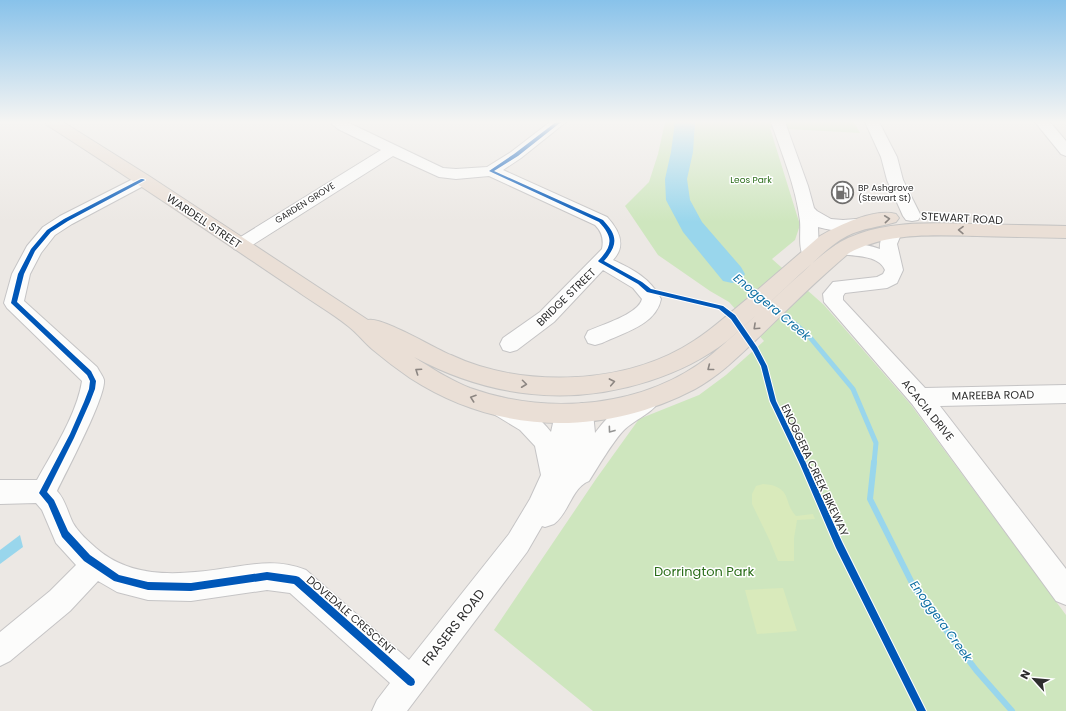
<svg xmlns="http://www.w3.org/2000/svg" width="1066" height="711" font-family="Poppins,sans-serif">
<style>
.green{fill:#cee6be}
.pitch{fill:#d9eabb}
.water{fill:#99d6ec}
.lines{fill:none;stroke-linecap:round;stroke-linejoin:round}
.stream-far1{stroke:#99d6ec;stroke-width:5}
.stream{stroke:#99d6ec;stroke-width:6}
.river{fill:#99d6ec;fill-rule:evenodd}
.minor-casing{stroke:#c5c4c5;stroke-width:2}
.highway-casing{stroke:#c6c5c4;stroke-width:2}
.minor{fill:#fcfcfb;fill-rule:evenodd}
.highway{fill:#eadfd6;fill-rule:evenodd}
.cycleway-casing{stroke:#fff;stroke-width:2}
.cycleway{fill:#0057b8;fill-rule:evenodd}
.oneway{stroke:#8c8682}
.oneway2{stroke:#959594}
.labels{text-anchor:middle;stroke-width:3;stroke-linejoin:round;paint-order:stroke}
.far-park-label{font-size:9px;fill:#2c6e1b;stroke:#fff}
.far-poi-label{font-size:9px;fill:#2e2e2e;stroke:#fff;text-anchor:start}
.far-street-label{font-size:9px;fill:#2e2e2e;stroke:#fff}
.street-label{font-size:11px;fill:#2e2e2e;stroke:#fff}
.water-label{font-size:12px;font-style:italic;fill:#0d6fa3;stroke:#fff}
.near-park-label{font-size:13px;fill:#2c6e1b;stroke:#fff}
.near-street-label{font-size:13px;fill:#2e2e2e;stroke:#fff}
</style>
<rect width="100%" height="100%" fill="#ece8e4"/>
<polygon class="green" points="665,122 854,122 860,133 770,128 800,225 795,240 772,259 824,305 911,405 1066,615 1066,711 593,711 494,630 596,479 639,419 699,395 726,375 764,341 729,302 710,291 658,255 625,206 649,182 658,154"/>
<g class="pitch">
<path d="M763,484C793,486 783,503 796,516L813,514L815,519L797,520L794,538V561H778L769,539L752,504V494L756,486Z"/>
<polygon points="783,588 797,631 757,634 745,590"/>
</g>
<polygon class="water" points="20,535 23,547 0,564 0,550"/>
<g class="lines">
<g class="stream-far1">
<polyline points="732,274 759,295"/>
<polyline points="778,310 808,335 853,389 876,443 874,463"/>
</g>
<polyline class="stream" points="874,462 870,499 915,589 976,670 1012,711"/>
<polygon class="river" points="675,122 695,122 693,152 687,179 690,200 702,222 741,267 745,274 741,281 732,283 723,281 683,232 666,200 665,179 671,152"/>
<defs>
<g id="minor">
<path d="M330,122H347L443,168L456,169L487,167L511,152L550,122H566L521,158L503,170L607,217C619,230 627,245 613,260C634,270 650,278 661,299C656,325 623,333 602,343L595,345L588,343L585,337L588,331C601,325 639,314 642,299L633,288L603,270L554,322L517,350L510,352L503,350L500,344L503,338L540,312L602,249C604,239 602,232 595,225L489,176L456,179L439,177L393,156L246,249L240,251L234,249L231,245L234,241L381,150L338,129Z"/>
<path d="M771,122H785L808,186L814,208L817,211L831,219L843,220L856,219L862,221L865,225L862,229C847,233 833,231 818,227L819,253L816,257L810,259L804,257C798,248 801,232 800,221C796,187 782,154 771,122Z"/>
<polygon points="865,122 879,122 897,157 903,180 921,216 918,220 912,221 906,220 903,216 887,180 881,157"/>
<polygon points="1035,122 1050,122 1066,141 1066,156 1061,154"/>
<path d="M143,175L149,177L151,180L149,183L72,224L55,235L41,253L30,274L24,301L97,367C99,371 103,376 104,380C106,397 66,472 57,491C65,499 68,513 73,523C78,532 89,542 96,548C135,582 187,574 234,567C259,563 281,560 306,570L409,660L509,534L530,499L541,475L535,446L520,430L492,413L489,406L492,399L500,397C520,404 538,415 551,432L555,414L558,407L566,404L574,407L582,403L590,406L593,413L595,433C607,417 634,387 656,394L659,401C653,413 634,420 624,430C613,441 598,467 589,481C572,487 569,513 554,524C551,525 548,526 545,527L542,526L527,552L407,711H372L377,700L390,683L290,593L267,590L191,601L148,600L117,592L98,581L70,611L10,661L0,666V632L50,591L76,565L56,543L42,510L36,503L0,504V480H37C53,451 77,414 82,381L7,308L4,303L12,274L27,246L43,227L60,216L137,177Z"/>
<path d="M893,226L899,228L902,232L897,244L903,270L897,283L887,288L845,293L843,296V300L925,388L1066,385V403L940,406L1066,569V605L1056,601L912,404L824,302L823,294L833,282L877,277L883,274L885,270C878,253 849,257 836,253L833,249L836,245C850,241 866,244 880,249C879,242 883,234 887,228Z"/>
</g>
<path id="highway" d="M45,122H63L149,176L368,320C381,316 436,349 451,355C519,387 616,385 682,348C706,335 726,316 747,299C771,278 796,257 820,236C839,225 875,208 896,214L899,218L896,222C879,227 863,228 847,236C830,245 817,259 803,272C777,295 753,319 727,341C704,359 677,372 649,381C569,407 488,397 414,357C431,368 450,380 470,388C548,416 645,408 711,355C741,330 770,302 799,275C814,262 829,247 848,238C887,220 934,223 976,224C1006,225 1036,225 1066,226V238C1036,237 1007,237 977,236C933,235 888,232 849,253C817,280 788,309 758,338C739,356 719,376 695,389C603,437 498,435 410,378C397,369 384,359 372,349C364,342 357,333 348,326C332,313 314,303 297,291C214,235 131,179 47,125Z"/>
</defs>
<use href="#minor" class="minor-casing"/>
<use href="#highway" class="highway-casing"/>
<use href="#minor" class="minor"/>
<use href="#highway" class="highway"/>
<defs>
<g id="cycleway">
<path d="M556,122H561L518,156L494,171L603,220C617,235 619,244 604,261L642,282L651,289L723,306L735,315L757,347L767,366L776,401L805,461L842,542L926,711H917L836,548L800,464L770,401L761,366L753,351L731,319L719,309L647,292L638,284L599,262L598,261L599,260C613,245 613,237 599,222L489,171L514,154Z"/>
<polygon points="141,179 143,179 145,180 68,221 51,232 35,251 24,274 17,302 91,371 96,381 95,389 90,402 74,438 47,492 54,500 68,531 90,555 119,575 148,582 191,583 267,572 296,576 299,577 414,679 415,682 414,685 411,686 408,685 294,584 267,580 191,591 148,590 114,581 84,561 62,537 48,504 39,493 70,434 84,402 89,389 90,381 87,375 11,303 18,274 31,249 47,230 64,219"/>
</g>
</defs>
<use href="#cycleway" class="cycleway-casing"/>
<use href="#cycleway" class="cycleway"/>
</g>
<defs><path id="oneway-chevron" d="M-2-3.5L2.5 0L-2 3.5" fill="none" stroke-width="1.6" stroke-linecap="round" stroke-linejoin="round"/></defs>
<g class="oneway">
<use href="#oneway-chevron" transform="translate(887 219) rotate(-6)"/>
<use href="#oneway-chevron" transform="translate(961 230) rotate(-179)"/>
<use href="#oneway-chevron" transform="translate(756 327) rotate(137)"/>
<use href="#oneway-chevron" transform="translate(710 368) rotate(142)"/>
<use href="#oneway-chevron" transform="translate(418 371) rotate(-146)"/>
<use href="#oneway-chevron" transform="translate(612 382) rotate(-11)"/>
<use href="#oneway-chevron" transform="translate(524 384) rotate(7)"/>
<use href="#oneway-chevron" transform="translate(473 398) rotate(-161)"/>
</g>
<use class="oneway2" href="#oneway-chevron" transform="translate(611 430) rotate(126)"/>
<linearGradient id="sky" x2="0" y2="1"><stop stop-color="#88c2ea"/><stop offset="0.55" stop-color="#f6f5f3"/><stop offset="1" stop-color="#f6f5f3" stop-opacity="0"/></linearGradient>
<rect width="1066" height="222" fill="url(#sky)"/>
<defs>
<symbol id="fuel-ring" viewBox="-11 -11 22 22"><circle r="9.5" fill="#fff" stroke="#706f6e" stroke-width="1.5"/><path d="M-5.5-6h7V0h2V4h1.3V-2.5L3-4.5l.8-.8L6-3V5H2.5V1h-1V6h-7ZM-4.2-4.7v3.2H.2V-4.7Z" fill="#706f6e"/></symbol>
</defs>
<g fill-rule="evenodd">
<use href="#fuel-ring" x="830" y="180" width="25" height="25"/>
</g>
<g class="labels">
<g class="far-park-label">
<text x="751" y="183">Leos Park</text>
</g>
<g class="far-poi-label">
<text x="858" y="191">BP Ashgrove<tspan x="858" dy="10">(Stewart St)</tspan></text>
</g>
<g class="far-street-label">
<text transform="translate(305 203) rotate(-32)" y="3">GARDEN GROVE</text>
</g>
<g class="street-label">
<text transform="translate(962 218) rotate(3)" y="4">STEWART ROAD</text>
<text transform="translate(204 221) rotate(34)" y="4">WARDELL STREET</text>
<text transform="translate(566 297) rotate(-44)" y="4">BRIDGE STREET</text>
<text transform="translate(993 395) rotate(-1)" y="4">MAREEBA ROAD</text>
<text transform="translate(928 410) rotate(51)" y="4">ACACIA DRIVE</text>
<text transform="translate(815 470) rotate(65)" y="4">ENOGGERA CREEK BIKEWAY</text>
<text transform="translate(351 615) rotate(41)" y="4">DOVEDALE CRESCENT</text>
</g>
<g class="water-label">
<text transform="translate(772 307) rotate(40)" y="4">Enoggera Creek</text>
<text transform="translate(941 621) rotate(54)" y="4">Enoggera Creek</text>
</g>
<g class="near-park-label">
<text x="704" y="576">Dorrington Park</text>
</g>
<g class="near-street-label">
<text transform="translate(453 627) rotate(-52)" y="5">FRASERS ROAD</text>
</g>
</g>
<g transform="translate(1034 679) rotate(297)" stroke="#ffffff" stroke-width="3" paint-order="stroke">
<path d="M0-3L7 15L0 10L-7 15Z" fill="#2e2e2e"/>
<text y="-6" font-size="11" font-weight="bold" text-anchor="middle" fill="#2e2e2e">N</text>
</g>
</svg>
